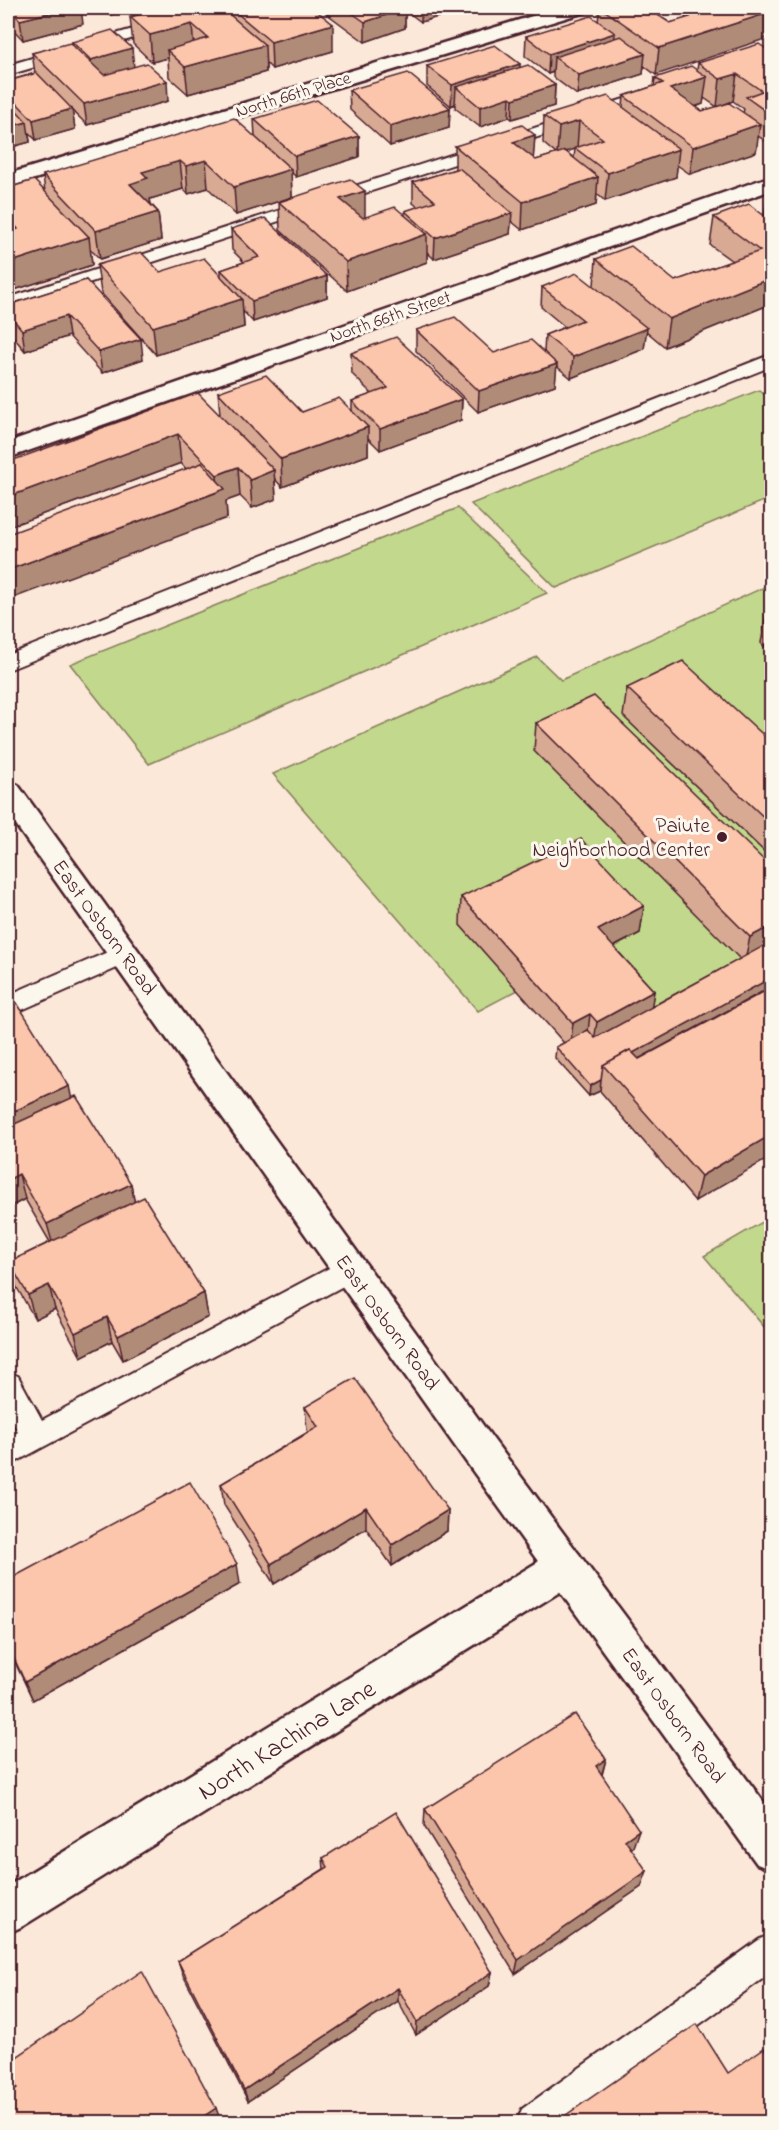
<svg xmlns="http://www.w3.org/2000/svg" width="779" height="2130" font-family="'Indie Flower',sans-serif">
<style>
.green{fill:#c2d88d;stroke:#867c5c;stroke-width:1.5}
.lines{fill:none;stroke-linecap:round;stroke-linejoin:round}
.service-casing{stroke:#4a1f2b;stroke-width:4}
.minor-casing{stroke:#4a1f2b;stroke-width:5}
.secondary-casing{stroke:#4a1f2b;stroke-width:5}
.service{fill:#fbf7ec;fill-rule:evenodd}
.minor{fill:#fbf7ec;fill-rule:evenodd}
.secondary{fill:#fbf7ec;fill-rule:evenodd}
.wall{fill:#d8aa94;stroke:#4a1f2b;stroke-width:1.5;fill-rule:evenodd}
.shaded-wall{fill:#b08b78;stroke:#4a1f2b;stroke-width:1.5}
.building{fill:#fbc6ac;stroke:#4a1f2b;stroke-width:1.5}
.poi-dot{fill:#4a1f2b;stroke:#fbf7ec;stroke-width:2}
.labels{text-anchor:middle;stroke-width:6;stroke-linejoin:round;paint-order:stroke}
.far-street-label{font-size:18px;fill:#4a1f2b;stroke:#fbf7ec}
.poi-label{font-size:21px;fill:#4a1f2b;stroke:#fbf7ec;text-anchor:end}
.street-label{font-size:21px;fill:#4a1f2b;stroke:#fbf7ec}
.near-street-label{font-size:26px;fill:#4a1f2b;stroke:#fbf7ec}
</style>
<rect width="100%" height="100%" fill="#fbe8d9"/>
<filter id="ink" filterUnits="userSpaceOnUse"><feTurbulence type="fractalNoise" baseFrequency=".0167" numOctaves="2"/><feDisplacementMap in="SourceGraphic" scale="12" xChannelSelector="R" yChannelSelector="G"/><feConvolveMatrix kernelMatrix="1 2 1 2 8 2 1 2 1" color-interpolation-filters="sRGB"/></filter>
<g filter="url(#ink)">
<g class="green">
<polygon points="759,390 771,400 771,498 556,588 471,504"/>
<polygon points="458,508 547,593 149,764 70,664"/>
<polygon points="771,584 771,775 623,716 771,858 771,900 744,964 650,1017 460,925 518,990 478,1011 273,774 537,657 561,680"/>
<polygon points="771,1217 771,1335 704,1256"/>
</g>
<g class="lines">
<defs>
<g id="service">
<polygon points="206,8 229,8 226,11 8,75 8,65"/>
<polygon points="655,89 663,94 661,97 8,309 8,298"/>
<polygon points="772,354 772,366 8,670 8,655"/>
<polygon points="124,945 133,947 136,954 133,961 8,1016 8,995"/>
<polygon points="350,1257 360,1261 364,1269 360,1277 8,1466 8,1438 18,1432 8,1412 8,1372 18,1376 42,1420"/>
<polygon points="772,1934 772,1972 564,2122 517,2122 522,2109 760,1939"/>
</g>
<g id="minor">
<polygon points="559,8 588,8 585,12 8,187 8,174"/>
<polygon points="772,176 772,190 8,458 8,442"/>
<polygon points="565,1548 579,1554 585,1567 579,1580 23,1926 8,1933 8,1886 551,1554"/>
</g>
<polygon id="secondary" points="8,781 18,785 493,1439 772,1813 772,1870 757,1864 467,1463 8,814"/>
</defs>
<use href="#service" class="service-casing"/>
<use href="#minor" class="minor-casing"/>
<use href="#secondary" class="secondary-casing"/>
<use href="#service" class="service"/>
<use href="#minor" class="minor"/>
<use href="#secondary" class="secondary"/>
</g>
<g class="wall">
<polygon points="8,8 83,24 23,40 8,24"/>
<polygon points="101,8 138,8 110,15"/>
<polygon points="165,8 313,8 333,51 272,69 266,63 266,72 188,94 169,77 168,58 152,62 133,44 130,17"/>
<polygon points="319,8 468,8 421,22 405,10 405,28 365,42"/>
<polygon points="600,8 647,8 670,23 685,19 686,14 707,8 656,75 644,66 643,74 577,95 553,77 553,72 548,74 525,56 526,36 598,21"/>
<polygon points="72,42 133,67 168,101 87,125 72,110 75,129 36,140 29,133 30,142 8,148 8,81 35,73 32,53 72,45"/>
<path d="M771,52V145L758,136L756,152L690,174L677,165L676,177L605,201L597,194L596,205L522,230L511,221L510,234L434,259L427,252V262L347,291L280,230L279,202L365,218L405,215V211L418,207L413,203V182L455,169V146L535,135L533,158L536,160L556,154L543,143L544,116L623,107L624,96L654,86L655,78L697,70L698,63ZM704,98L717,107L702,111L696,107L703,104ZM733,101L744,109L743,113L720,105ZM575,149L574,158L566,152Z"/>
<polygon points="427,66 520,67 555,85 554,106 512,119 509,117 480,127 455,108 455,104 451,106 427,86"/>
<polygon points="349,90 450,108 449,128 390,146 350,110"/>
<polygon points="254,119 359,136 359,157 296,177 291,172 292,197 236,215 208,188 188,194 183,189 150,199 151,204 158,212 161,240 100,259 90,249 92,265 8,292 8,188 45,192 43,175 255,137"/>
<polygon points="771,203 771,304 665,347 646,331 644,349 571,378 556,366 555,385 478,412 416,351 416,330 494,353 544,352 545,335 565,327 541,307 542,287 594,286 596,259 675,281 732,261 710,245 714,217 764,216 766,205"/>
<polygon points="231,229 327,276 327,297 253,322 243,311 244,327 156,355 101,293 97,265 160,272 221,276 221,270 244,262 232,250"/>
<polygon points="86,280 143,359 102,373 69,336 25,351 11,334 14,354 8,356 8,305"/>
<polygon points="351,353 462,399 461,420 380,450 368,438 368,455 282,487 275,479 276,499 252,508 240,496 226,501 227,518 181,463 8,527 8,462 220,414 218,392 302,412 352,411 352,401 372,394 352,374"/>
<polygon points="771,612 771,653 761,643 766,615"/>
<polygon points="627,688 771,742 771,858 623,716"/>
<polygon points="536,723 771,867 771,987 639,1059 771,988 695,1201 600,1091 589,1096 555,1058 556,1047 564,1043 460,925 461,897 644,906 640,933 614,947 654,991 651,1007 740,959 534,751"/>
<polygon points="8,1007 131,1184 134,1201 204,1293 208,1317 123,1360 112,1341 81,1357 55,1309 35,1319 16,1286 9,1262 50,1242 25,1199 8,1208"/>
<polygon points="305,1407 448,1510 447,1531 392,1566 366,1528 274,1584 224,1505 221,1484 308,1432 307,1430"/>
<polygon points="8,1580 240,1584 33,1700 8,1648"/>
<polygon points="606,1759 602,1775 633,1847 631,1848 641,1887 515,1974 424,1826 425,1809"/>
<polygon points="323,1858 492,1972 489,1986 416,2035 398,2001 248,2101 183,1975 178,1961 324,1869"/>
</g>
<g class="shaded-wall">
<polygon points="69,8 81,8 83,24 23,40 20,20"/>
<polygon points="109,8 138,8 110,15"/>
<polygon points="421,8 468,8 421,22"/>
<polygon points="405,9 405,28 365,42 365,22"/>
<polygon points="771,12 771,37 656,75 659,48"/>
<polygon points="192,24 194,51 167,50 168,58 152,62 150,35"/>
<polygon points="333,24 333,51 272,69 271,42"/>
<polygon points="615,33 614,53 554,57 553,72 548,74 549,54"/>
<polygon points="265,45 266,72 188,94 185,67"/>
<polygon points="132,48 134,68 94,80 91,60"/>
<polygon points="645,54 643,74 577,95 579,75"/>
<polygon points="520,64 519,84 456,87 455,104 451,106 452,85"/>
<polygon points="737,74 733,101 717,107 720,79"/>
<polygon points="707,77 703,104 667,116 670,89"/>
<polygon points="167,81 168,101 87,125 84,104"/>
<polygon points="555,85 554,106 512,119 513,99"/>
<polygon points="510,97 509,117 480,127 480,107"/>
<polygon points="450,108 449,128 390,146 390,126"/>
<polygon points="72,109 75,129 36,140 33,120"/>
<polygon points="579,121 577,148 557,155 559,127"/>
<polygon points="27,122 30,142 8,148 8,127"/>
<polygon points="760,124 756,152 690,174 693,147"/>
<polygon points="535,135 533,163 513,142"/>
<polygon points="359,136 359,157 296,177 295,156"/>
<polygon points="679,149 676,177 605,201 608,173"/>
<polygon points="206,160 208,188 188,194 186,166"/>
<polygon points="180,161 183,189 150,199 151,206 130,184 142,172"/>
<polygon points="291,169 292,197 236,215 234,187"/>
<polygon points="598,177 596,205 522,230 523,202"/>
<polygon points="365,191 365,219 341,227 340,199"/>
<polygon points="158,212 161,240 100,259 96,231"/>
<polygon points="512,213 510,234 434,259 435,238"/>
<polygon points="427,234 427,262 347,291 346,262"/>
<polygon points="89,237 92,265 8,292 8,263"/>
<polygon points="327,276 327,297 253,322 252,301"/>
<polygon points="771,278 771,304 665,347 669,319"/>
<polygon points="242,299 244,327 156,355 153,327"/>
<polygon points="66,316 69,336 25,351 22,330"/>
<polygon points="647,328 644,349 571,378 573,357"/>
<polygon points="11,333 14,354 8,356 8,334"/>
<polygon points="141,339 143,359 102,373 99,352"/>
<polygon points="557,364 555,385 478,412 479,391"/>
<polygon points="462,399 461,420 380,450 380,429"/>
<polygon points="368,427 368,455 282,487 281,459"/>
<polygon points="178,434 181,463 8,527 8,497"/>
<polygon points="238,467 240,496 226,501 227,518 8,600 8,570 218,492 217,475"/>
<polygon points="274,470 276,499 252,508 250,480"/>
<polygon points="644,906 640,933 594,957 598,930"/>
<polygon points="771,926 771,950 744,964 750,937"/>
<polygon points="771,978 771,987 620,1069 621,1059"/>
<polygon points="654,991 650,1017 593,1048 597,1022"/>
<polygon points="590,1014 587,1041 570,1049 573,1023"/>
<polygon points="601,1080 600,1091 589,1096 590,1086"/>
<polygon points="69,1086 73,1105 11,1134 8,1123 8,1114"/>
<polygon points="771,1135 771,1157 695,1201 701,1176"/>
<polygon points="19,1174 25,1199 8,1208 8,1180"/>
<polygon points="131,1184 136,1209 54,1249 47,1224"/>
<polygon points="49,1285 55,1309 35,1319 28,1295"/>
<polygon points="204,1293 208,1317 123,1360 118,1336"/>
<polygon points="107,1317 112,1341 81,1357 75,1333"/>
<polygon points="366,1507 366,1528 274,1584 271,1564"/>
<polygon points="448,1510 447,1531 392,1566 392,1545"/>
<polygon points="237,1564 240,1584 33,1700 25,1682"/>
<polygon points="8,1717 12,1727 8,1730"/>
<polygon points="606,1759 601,1777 596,1766"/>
<polygon points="639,1830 633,1847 620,1856 625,1840"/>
<polygon points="647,1871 641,1887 515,1974 518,1960"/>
<polygon points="492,1972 489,1986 416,2035 417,2022"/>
<polygon points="398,1988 398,2001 248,2101 244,2090"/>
<polygon points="216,2108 220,2119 215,2122 195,2122"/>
</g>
<g class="building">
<polygon points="8,8 69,8 20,20"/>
<polygon points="165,8 222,8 265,45 185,67 167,50 208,38 192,24 150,35 130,17"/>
<polygon points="231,8 313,8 333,24 271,42"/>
<polygon points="345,8 404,8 405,9 365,22"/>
<polygon points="601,8 647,8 670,23 690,17 686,14 707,8 771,8 771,12 659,48"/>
<polygon points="591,16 615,33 549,54 526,36"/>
<polygon points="112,30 132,48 91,60 72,42"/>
<polygon points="621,36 645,54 579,75 554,57"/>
<polygon points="70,43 104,75 147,63 167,81 84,104 32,53"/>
<polygon points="759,44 771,52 771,115 746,97 762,91 737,74 720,79 698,63"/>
<polygon points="495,45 520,64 452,85 427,66"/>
<polygon points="528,65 555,85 513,99 510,97 480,107 456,87"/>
<polygon points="691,66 707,77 670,89 702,111 729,103 760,124 693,147 624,96 663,83 655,78"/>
<polygon points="37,73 72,109 33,120 8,94 8,81"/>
<polygon points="408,73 450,108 390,126 349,90"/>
<polygon points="608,96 679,149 608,173 575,148 603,139 579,121 559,127 544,116"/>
<polygon points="317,100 359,136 295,156 254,119"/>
<polygon points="8,101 27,122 8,127"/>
<polygon points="234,118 291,169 234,187 206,160 186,166 180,161 142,172 148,178 130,184 158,212 96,231 43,175"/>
<polygon points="522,125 535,135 513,142 536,160 565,151 598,177 523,202 455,146"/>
<polygon points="459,168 512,213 435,238 405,211 435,201 413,182"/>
<polygon points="350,179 365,191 340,199 363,218 395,207 427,234 346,262 279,202"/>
<polygon points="34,180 89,237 8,263 8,233 18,229 8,217 8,188"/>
<polygon points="771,203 771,209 766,205"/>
<polygon points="749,204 771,221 771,278 669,319 596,259 631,246 675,281 760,251 714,217"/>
<polygon points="265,218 327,276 252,301 221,270 259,257 231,229"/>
<polygon points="141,252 160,272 204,258 242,299 153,327 97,265"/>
<polygon points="577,273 647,328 573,357 545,335 583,320 542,287"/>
<polygon points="86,280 141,339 99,352 66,316 22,330 8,313 8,305"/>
<polygon points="455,317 494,353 531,340 557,364 479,391 416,330"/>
<polygon points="396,337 462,399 380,429 352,401 388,388 351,353"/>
<polygon points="266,375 302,412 339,398 368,427 281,459 218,392"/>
<polygon points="198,393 274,470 250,480 238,467 217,475 178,434 8,497 8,462"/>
<polygon points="202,463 225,489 8,570 8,534"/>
<polygon points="771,612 771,619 766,615"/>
<polygon points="683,661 771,742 771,824 627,688"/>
<polygon points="594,696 771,867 771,926 750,937 536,723"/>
<polygon points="581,839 644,906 598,930 654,991 597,1022 590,1014 573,1023 461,897"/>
<polygon points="771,942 771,978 633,1053 630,1050 603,1065 601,1080 590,1086 556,1047 588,1030 595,1038"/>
<polygon points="771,988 771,1135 701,1176 603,1065 630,1050 639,1059"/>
<polygon points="17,1003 69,1086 8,1114 8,1007"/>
<polygon points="76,1096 131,1184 47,1224 19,1174 8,1180 8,1127"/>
<polygon points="144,1197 204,1293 118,1336 107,1317 75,1333 49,1285 28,1295 9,1262"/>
<polygon points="355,1378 448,1510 392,1545 366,1507 271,1564 221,1484 318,1427 305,1407"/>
<polygon points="190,1482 237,1564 25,1682 8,1645 8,1580"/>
<polygon points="575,1714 606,1759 596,1766 639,1830 625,1840 647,1871 518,1960 425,1809"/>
<polygon points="396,1812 492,1972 417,2022 398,1988 244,2090 178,1961 328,1867 323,1858"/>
<polygon points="142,1971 216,2108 195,2122 8,2122 8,2094 17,2088 8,2070 8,2063"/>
<polygon points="697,2024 728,2073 764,2048 771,2059 771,2122 556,2122"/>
</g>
</g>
<circle class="poi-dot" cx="722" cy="837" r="6"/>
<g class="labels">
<g class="far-street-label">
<text transform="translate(293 94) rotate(-17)" y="6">North 66th Place</text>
<text transform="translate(390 316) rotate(-19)" y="6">North 66th Street</text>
</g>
<g class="poi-label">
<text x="710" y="832">Paiute<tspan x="710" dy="24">Neighborhood Center</tspan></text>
</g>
<g class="street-label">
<text transform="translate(105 927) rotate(54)" y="7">East Osborn Road</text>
<text transform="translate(388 1322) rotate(54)" y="7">East Osborn Road</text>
<text transform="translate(674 1715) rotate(54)" y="7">East Osborn Road</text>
</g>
<g class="near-street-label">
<text transform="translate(286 1739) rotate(-32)" y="9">North Kachina Lane</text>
</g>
</g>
<rect width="779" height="2130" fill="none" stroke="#fbf7ec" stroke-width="30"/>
<rect x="15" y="15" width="749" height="2100" fill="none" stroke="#4a1f2b" stroke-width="2" filter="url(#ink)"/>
</svg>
